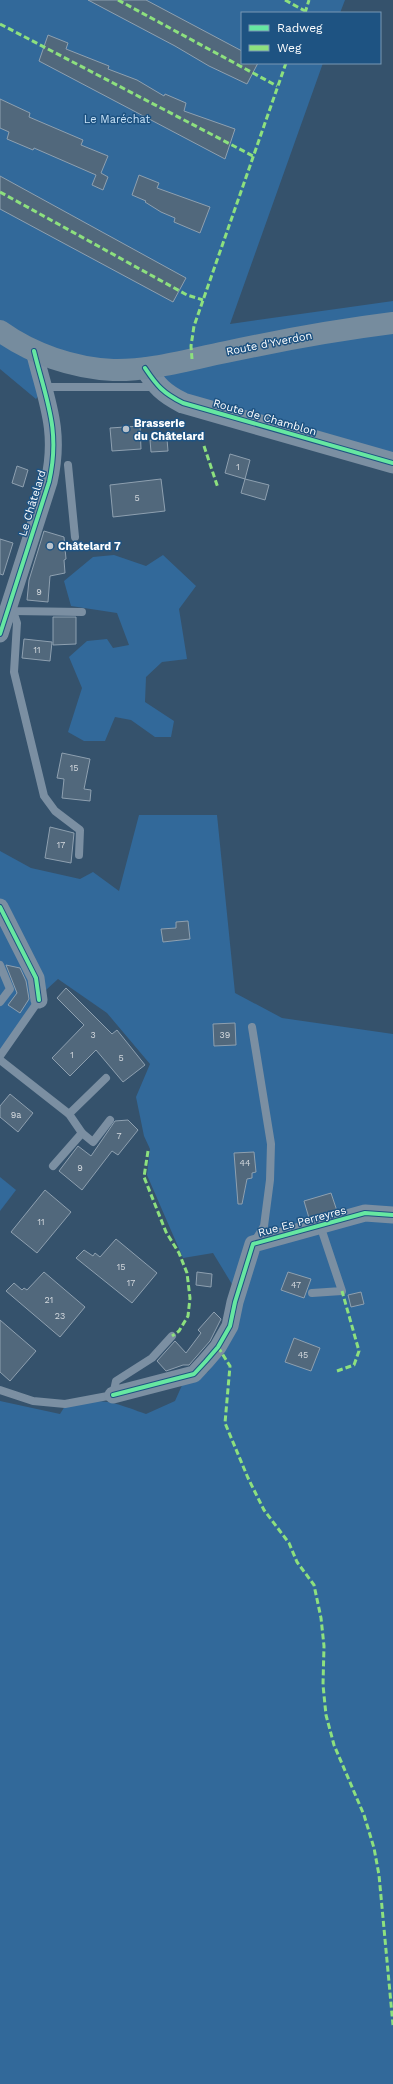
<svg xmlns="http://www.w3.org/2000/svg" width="393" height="2084" font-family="'Work Sans',sans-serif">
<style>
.green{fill:#32699a}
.building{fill:#51687c;stroke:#8ea0b0}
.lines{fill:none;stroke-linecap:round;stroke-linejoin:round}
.service{stroke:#7b8fa2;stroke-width:8}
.minor{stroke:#7b8fa2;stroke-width:17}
.tertiary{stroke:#7b8fa2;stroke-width:21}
.secondary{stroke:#768c9e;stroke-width:22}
.quiet{stroke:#8de07e;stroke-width:3;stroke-dasharray:6 3;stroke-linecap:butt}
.cycleway-casing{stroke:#1e5382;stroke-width:6}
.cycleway{stroke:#66e7a1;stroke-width:4}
.poi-dot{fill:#b8c2cc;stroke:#1e5382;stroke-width:1.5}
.labels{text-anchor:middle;stroke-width:3;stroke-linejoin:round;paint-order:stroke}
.number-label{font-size:9px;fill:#d4d9de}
.park-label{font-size:11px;fill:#c8e2f7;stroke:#1e5382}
.street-label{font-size:11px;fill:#fff;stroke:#1e5382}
.poi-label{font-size:11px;font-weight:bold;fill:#fff;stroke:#1e5382;text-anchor:start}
</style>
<rect width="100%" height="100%" fill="#35526c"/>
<g class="green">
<polygon points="0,0 345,0 340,13 242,13 242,63 323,63 230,324 393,301 393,463 183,403 145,368 35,351 45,387 36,399 0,369"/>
<polygon points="114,555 146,566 163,555 196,586 179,609 187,659 162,662 146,677 145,702 174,721 171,737 155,737 131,720 115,717 105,741 84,741 68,732 82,688 69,657 87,641 107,639 113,648 129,645 117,613 71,606 64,581 93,557"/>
<path d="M139,815H217L235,993L282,1018L393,1034V2084H0V1401L60,1414L65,1406C103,1397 110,1401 146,1414L175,1401L183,1383L208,1372L226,1340L241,1299L213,1253L183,1258L147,1175L150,1149L144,1136L136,1097L150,1064L107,1013L58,979L34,1001L0,1051V851L31,868L80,879L93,872L119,891Z"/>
<polygon points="0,1177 16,1190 0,1211"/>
</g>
<g class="building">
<polygon points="88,0 146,0 242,51 242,63 258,63 247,84 209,66 175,46"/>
<polygon points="48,35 68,43 66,49 109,66 108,69 137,80 164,96 165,94 186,103 184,111 235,129 225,159 39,61"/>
<polygon points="0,99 30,113 29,117 83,140 81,145 108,156 101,173 108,177 103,190 92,185 96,175 34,148 33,150 7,139 9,132 0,128"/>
<polygon points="139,175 159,183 157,188 210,207 200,233 174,222 175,218 161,212 145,202 146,201 132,195"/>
<polygon points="0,176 186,278 173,302 0,209"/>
<polygon points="140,426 141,449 112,451 110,428"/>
<polygon points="167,439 168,451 151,452 150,440"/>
<polygon points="230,454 250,460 245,479 225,473"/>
<polygon points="17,466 28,470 23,487 12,483"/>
<polygon points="161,479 165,511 113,517 110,485"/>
<polygon points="245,479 269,485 265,500 241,493"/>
<polygon points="44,531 64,537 66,559 64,560 65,573 50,576 48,602 27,600 29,580"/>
<polygon points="0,539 13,543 3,575 0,574"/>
<polygon points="53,617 76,617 76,644 53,645"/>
<polygon points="24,639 52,642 50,661 22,658"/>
<polygon points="62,753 90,759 84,789 91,790 90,801 62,798 64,779 57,778"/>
<polygon points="50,827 74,833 71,863 45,858"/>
<polygon points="188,921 190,939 163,942 161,929 176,928 176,922"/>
<polygon points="6,965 20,968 26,981 29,999 20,1013 8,1005 17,993"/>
<polygon points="66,988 112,1034 117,1030 145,1065 123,1082 96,1050 70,1076 52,1058 84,1025 57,998"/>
<polygon points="235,1023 236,1045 214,1046 213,1024"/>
<polygon points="10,1094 33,1113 18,1132 0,1117 0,1106"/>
<polygon points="128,1120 138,1130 118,1155 112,1151 82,1190 59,1171 78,1146 91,1156 115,1121"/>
<polygon points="254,1152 256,1172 252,1173 252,1178 247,1179 242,1204 238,1204 234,1153"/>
<polygon points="45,1190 71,1212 37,1253 11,1232"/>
<polygon points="331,1193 337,1211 309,1218 304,1201"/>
<polygon points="116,1239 157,1273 132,1303 76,1258 84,1250 93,1256 95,1253 100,1257"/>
<polygon points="44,1272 85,1307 60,1337 6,1291 14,1283 22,1290 24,1288 27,1290"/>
<polygon points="197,1272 212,1274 211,1287 196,1285"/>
<polygon points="288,1272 311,1279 304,1298 281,1290"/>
<polygon points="361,1292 364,1304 351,1307 348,1295"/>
<polygon points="214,1312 221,1319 210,1341 189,1365 183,1365 166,1371 157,1361 175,1341 186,1353 201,1333 198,1330"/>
<polygon points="0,1320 36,1351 10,1381 0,1372"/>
<polygon points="294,1338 320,1348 311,1371 285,1362"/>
</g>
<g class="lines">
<g class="service">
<polyline points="45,387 156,387"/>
<polyline points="68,465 75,537"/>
<polyline points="11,608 13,611 82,612"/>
<polyline points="13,611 17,623 14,672 44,796 55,811 80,830 79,855"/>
<polyline points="0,965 10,989 0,1002"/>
<polyline points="252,1027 271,1144 270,1180 264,1226 255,1241"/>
<polyline points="0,1056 39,1000"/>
<polyline points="0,1060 69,1114 82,1133 53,1166"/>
<polyline points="69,1114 106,1078"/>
<polyline points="82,1133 93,1142 110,1120"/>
<polyline points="312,1293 342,1291 320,1225"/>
<polyline points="0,1390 33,1401 65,1404 113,1395 116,1381 152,1358 172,1336"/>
</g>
<g class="minor">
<path d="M0,634L49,482C61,430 46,400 34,351"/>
<polyline points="0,907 36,978 39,1000"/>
<polyline points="113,1395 194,1374 206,1361 218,1347 230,1326 235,1302 253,1244 365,1213 393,1215"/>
</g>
<path class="tertiary" d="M145,368C157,386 163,393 183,403L393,463"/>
<path class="secondary" d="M0,331C32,354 73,368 113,370C150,371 190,359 226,352C282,340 337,330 393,323"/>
<g class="quiet">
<polyline points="118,0 277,86"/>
<polyline points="285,0 305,11"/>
<polyline points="305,13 309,0"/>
<polyline points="0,24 253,156"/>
<polyline points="0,192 187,295 203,300"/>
<polyline points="192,359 191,346 194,326 286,63"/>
<polyline points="204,446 218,488"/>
<polyline points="148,1151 144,1177 166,1232 179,1253 187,1273 190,1298 188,1316 179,1331 172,1336"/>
<polyline points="218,1347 230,1366 225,1423 248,1478 264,1510 289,1543 297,1562 314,1585 321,1618 324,1646 323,1685 326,1715 334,1745 364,1815 374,1848 379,1875 393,2025"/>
<polyline points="337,1371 354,1365 359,1351 342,1291"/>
</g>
<defs>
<g id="cycleway">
<path d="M145,368C157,386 163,393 183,403L393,463"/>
<path d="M0,634L49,482C61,430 46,400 34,351"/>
<polyline points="0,907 36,978 39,1000"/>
<polyline points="113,1395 194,1374 206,1361 218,1347 230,1326 235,1302 253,1244 365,1213 393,1215"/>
</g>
</defs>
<use href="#cycleway" class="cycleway-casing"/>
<use href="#cycleway" class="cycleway"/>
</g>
<g class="poi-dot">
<circle cx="126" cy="429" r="4"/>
<circle cx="50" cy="546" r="4"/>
</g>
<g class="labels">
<g class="number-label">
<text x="238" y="470">1</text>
<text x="137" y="501">5</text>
<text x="39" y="595">9</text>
<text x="37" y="653">11</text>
<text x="74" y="771">15</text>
<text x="61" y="848">17</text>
<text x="93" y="1038">3</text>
<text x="225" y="1038">39</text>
<text x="72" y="1058">1</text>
<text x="121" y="1061">5</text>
<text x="16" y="1118">9a</text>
<text x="119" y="1139">7</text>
<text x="245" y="1166">44</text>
<text x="80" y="1171">9</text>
<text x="41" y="1225">11</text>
<text x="121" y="1270">15</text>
<text x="131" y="1286">17</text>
<text x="296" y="1288">47</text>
<text x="49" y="1303">21</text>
<text x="60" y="1319">23</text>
<text x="303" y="1358">45</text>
</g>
<g class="park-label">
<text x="117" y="123">Le Maréchat</text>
</g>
<g class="street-label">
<text transform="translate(269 343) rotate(-11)" y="4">Route d'Yverdon</text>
<text transform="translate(265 417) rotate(16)" y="4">Route de Chamblon</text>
<text transform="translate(32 503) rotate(-73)" y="4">Le Châtelard</text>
<text transform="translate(302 1221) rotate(-15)" y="4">Rue Es Perreyres</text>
</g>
<g class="poi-label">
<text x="134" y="427">Brasserie<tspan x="134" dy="13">du Châtelard</tspan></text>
<text x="58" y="550">Châtelard 7</text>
</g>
</g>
<rect x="241" y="12" width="140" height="52" fill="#1e5382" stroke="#7898b4"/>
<rect x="249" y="25" width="20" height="6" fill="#66e7a1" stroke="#7898b4"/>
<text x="277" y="32" font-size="12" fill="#ffffff">Radweg</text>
<rect x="249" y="45" width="20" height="6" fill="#8de07e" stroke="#7898b4"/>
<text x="277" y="52" font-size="12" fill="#ffffff">Weg</text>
</svg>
